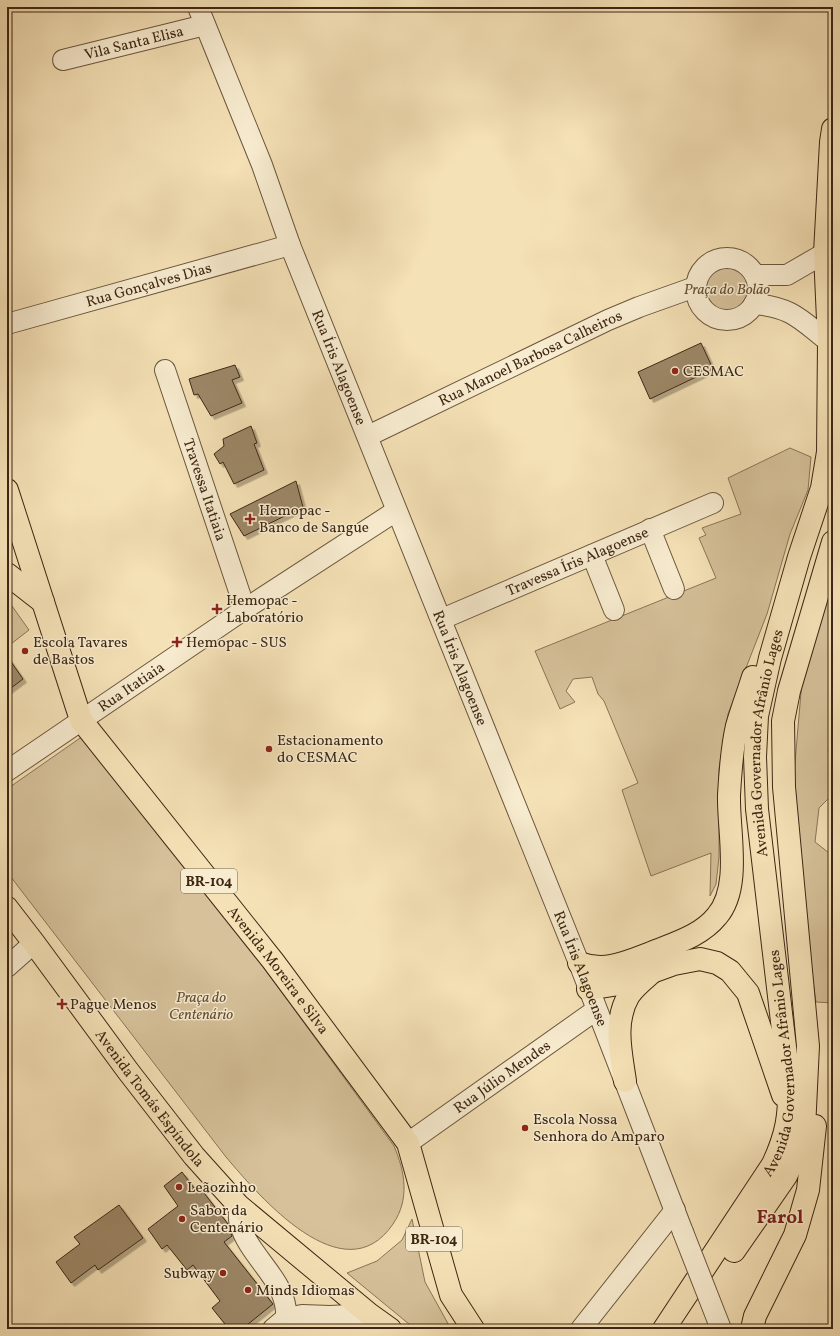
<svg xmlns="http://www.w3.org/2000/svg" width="840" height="1336" font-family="Vollkorn,serif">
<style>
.green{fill:#d6c19a;stroke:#8a7457}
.building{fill:#9d8868;stroke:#3d2714;filter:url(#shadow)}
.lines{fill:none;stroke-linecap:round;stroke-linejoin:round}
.minor-casing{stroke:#6b563c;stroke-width:22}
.major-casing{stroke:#3d2714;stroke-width:24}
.highway-casing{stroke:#3d2714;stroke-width:24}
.minor{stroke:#f8ecd0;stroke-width:20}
.major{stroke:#f5e1b6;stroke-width:22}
.highway{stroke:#f5e1b6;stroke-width:22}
.minor-bridge-casing{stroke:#6b563c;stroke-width:22;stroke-linecap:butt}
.minor-bridge{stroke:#f8ecd0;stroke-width:20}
.poi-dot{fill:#8f2418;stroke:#f8ecd0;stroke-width:1.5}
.labels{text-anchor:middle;stroke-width:3;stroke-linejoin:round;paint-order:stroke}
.shield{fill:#f8ecd0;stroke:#75624c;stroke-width:1}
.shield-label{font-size:14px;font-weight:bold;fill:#3d2714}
.street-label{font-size:15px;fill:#3d2714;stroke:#f8ecd0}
.park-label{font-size:15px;font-style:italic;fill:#634e36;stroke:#f8ecd0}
.poi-label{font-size:15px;fill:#3d2714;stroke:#f8ecd0;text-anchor:start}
.district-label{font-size:19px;font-weight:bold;fill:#7a1f14;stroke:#f8ecd0}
</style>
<defs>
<filter id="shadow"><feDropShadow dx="3.5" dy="3.5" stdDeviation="0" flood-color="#0004"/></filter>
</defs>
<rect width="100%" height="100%" fill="#f5e1b6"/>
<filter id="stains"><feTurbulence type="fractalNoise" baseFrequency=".005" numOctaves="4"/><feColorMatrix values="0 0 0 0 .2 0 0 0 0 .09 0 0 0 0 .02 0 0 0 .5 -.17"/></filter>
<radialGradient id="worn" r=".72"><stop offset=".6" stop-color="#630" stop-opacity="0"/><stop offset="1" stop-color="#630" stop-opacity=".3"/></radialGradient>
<g class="green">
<circle cx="727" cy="289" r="25"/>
<polygon points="790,448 811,457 808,490 790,534 767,614 728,714 719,769 719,857 716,884 710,896 711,853 651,876 622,790 638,783 604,701 598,694 592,677 573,679 566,691 575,702 560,709 535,651 716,578 699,538 706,535 702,528 741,514 728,478"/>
<polygon points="833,581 833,738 828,750 833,764 833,794 819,808 815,842 833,856 833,1003 816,1002 807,941 794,774 802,681"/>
<polygon points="7,599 29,630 7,647"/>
<path d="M83,736L261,964L394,1146C405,1172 410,1199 393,1224C344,1296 259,1196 226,1157L7,872V789Z"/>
<polygon points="412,1219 425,1282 451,1329 415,1329 347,1273 377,1261 402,1240"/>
</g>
<g class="building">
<polygon points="701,343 713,369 650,399 638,372"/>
<polygon points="235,365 240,377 232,380 242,403 211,416 198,394 194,395 189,379"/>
<polygon points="251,426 257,443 254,444 264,470 234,484 223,462 220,464 214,454 224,446 223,439"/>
<polygon points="296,481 303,507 244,536 230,514"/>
<polygon points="7,656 23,679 7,691"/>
<polygon points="182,1172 197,1192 201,1189 228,1224 232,1236 224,1242 273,1304 242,1329 229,1329 212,1308 220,1301 193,1265 187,1270 167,1245 162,1249 148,1229 178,1206 164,1186"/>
<polygon points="119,1205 143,1238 98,1270 95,1265 71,1283 56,1262 80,1244 74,1237"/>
</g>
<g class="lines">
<defs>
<g id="minor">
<path id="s1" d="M198,7L262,165L290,245L579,963L683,1232"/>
<path id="s2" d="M63,60L205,25"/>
<circle cx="727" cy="289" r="31"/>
<polyline points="755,275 787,275 825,253"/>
<path d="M754,304C792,307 801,320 829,342"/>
<path id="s3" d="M7,324L290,245"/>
<path id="s4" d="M165,370L245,609"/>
<path id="s5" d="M368,436L608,320L639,307L695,287"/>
<polyline points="650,529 674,589"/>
<polyline points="592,555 614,610"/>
<path id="s6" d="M442,619L713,503"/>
<path id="s7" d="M7,771L245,609L396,511"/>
<polyline points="7,967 34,943"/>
<path id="s8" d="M408,1143L596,1010"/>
<path d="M239,1206C239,1212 238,1219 240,1224C249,1258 289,1281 286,1318"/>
<polyline points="273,1329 286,1318 302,1315 330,1316 369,1314"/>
<polyline points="581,1329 675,1210"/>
</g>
<g id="major">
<path d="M579,963C605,973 627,962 651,953C675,943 701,936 717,916C742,887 728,831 729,795C730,777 733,743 737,726C742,709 748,693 753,677"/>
<polyline points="588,989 619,984 674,964 700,959 717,963 730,971 748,993 783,1095"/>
<path d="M625,1081C621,1053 613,1022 629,995C634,988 642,981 649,975"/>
<polyline points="734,1251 786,1176 798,1150 804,1129 808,1046 784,787 783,721 789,691 833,542"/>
<path id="s9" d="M664,1329L773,1164C787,1134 790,1115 789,1081L757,809L755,757L757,716L770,658L799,557L822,488L828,452L829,342L825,253L831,142L833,129"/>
<polyline points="752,1329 755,1316 795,1235 808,1190 815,1126"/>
</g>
<g id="highway">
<path id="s10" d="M7,490L81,720L273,961L408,1143L451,1295L473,1329"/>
<polyline points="7,574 43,602"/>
<path id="s11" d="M7,908L34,943L128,1071L194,1156L239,1206L369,1314L390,1329"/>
</g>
</defs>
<use href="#minor" class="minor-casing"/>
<use href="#major" class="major-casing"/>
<use href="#highway" class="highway-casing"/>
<use href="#minor" class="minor"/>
<use href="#major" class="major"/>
<use href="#highway" class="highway"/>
<defs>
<polyline id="minor-bridge" points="683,1232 721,1329"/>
</defs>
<use href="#minor-bridge" class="minor-bridge-casing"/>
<use href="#minor-bridge" class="minor-bridge"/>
</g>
<g class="poi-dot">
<circle cx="675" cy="371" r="4"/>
<path d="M248 513h4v4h4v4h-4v4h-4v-4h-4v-4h4z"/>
<path d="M215 603h4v4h4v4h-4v4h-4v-4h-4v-4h4z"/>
<path d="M175 636h4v4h4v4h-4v4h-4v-4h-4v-4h4z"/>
<circle cx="25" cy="651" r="4"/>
<circle cx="269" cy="749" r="4"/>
<path d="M60 998h4v4h4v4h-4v4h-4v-4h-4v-4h4z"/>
<circle cx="525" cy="1128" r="4"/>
<circle cx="179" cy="1187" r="4"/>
<circle cx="182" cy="1219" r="4"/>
<circle cx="223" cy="1273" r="4"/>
<circle cx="248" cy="1290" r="4"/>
</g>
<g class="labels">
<g class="shield">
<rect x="181" y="869" width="56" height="24" rx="3"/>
<rect x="406" y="1227" width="56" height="24" rx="3"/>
</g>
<g class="shield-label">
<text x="209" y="886">BR-104</text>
<text x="434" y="1244">BR-104</text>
</g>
<g class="street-label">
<text dy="5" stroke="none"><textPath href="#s2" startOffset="73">Vila Santa Elisa</textPath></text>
<text dy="5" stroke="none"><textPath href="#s3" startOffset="147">Rua Gonçalves Dias</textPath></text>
<text dy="5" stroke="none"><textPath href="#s5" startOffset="180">Rua Manoel Barbosa Calheiros</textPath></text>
<text dy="5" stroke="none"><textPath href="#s1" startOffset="387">Rua Íris Alagoense</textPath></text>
<text dy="5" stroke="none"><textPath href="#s4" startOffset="126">Travessa Itatiaia</textPath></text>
<text dy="5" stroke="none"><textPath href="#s6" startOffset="147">Travessa Íris Alagoense</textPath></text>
<text dy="5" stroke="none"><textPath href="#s1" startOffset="711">Rua Íris Alagoense</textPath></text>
<text dy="5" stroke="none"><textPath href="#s7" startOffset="150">Rua Itatiaia</textPath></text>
<text dy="5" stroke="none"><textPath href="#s9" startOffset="624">Avenida Governador Afrânio Lages</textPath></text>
<text dy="5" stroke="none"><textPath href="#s1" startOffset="1035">Rua Íris Alagoense</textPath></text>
<text dy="5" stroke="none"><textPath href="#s10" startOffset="560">Avenida Moreira e Silva</textPath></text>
<text dy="5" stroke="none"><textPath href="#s9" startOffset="300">Avenida Governador Afrânio Lages</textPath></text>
<text dy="5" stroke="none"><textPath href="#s8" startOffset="115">Rua Júlio Mendes</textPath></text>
<text dy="5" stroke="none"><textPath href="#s11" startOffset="238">Avenida Tomás Espíndola</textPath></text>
</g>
<g class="park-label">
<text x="727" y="294">Praça do Bolão</text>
<text x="201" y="1002">Praça do<tspan x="201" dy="17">Centenário</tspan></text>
</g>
<g class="poi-label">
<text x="683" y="376">CESMAC</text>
<text x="259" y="515">Hemopac -<tspan x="259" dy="17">Banco de Sangue</tspan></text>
<text x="226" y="605">Hemopac -<tspan x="226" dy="17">Laboratório</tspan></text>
<text x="33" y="647">Escola Tavares<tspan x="33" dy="17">de Bastos</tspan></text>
<text x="186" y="647">Hemopac - SUS</text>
<text x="277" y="745">Estacionamento<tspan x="277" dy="17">do CESMAC</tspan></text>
<text x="70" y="1009">Pague Menos</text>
<text x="533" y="1124">Escola Nossa<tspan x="533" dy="17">Senhora do Amparo</tspan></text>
<text x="187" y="1192">Leãozinho</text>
<text x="190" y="1215">Sabor da<tspan x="190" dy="17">Centenário</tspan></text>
<text x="215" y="1278" text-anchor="end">Subway</text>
<text x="256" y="1295">Minds Idiomas</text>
</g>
<g class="district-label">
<text x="780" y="1223">Farol</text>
</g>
</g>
<rect width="840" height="1336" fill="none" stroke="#f5e1b6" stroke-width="24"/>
<rect x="8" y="8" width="824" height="1320" fill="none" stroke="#3d2714" stroke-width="2"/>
<rect x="12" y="12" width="816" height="1312" fill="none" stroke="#3d2714"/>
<rect width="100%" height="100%" filter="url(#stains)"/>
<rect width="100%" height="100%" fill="url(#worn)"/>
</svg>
